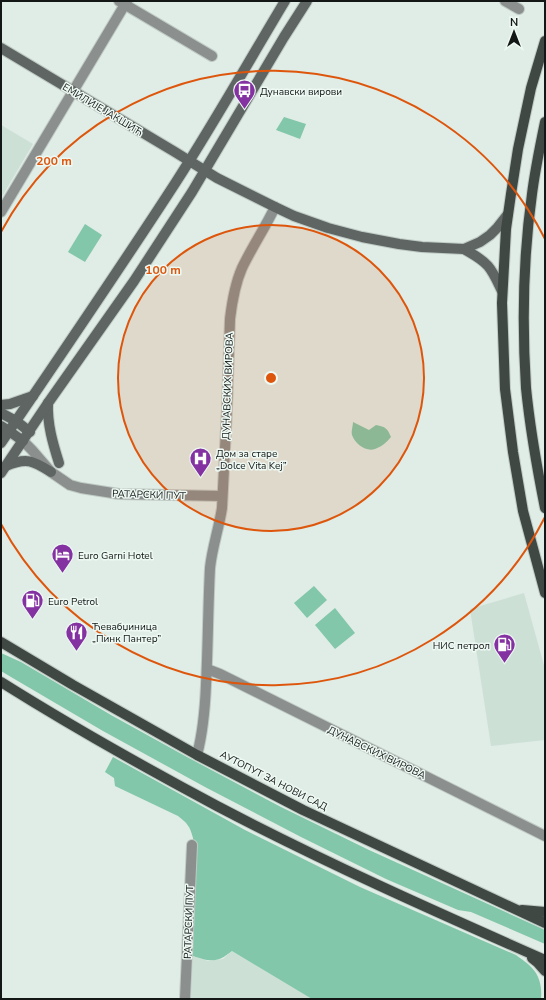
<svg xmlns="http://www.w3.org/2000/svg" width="546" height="1000" font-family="'Nunito Sans',sans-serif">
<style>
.built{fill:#cce0d6}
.green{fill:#82c7aa}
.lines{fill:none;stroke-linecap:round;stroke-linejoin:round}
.street-casing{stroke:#bfcac5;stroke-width:12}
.secondary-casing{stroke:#bfcac5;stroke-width:12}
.primary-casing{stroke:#bfcac5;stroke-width:12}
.street{stroke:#8b8f8d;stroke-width:10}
.secondary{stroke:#5e6562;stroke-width:10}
.primary{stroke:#404844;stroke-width:10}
.ring{fill:none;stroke:#dd560c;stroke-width:2}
.labels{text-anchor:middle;stroke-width:3;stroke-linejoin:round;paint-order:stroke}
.poi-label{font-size:10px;fill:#131715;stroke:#eef9f4;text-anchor:start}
.street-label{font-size:10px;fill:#131715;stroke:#eef9f4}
.centre{fill:#dd560c;stroke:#eef9f4;stroke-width:2}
.ring-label{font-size:12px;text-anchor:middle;font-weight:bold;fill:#dd560c;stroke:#eef9f4;stroke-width:3;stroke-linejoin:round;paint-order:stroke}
</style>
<rect width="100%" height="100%" fill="#e0ece6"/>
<g class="built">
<polygon points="1,125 33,144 1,198"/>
<polygon points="524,593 545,669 545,740 491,746 470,609"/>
<polygon points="232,951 312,999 191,999 193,956 208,961 223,959"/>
</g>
<g class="green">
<polygon points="284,117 306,124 300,139 276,130"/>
<polygon points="85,224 102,235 85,262 68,252"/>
<polygon points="545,280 545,386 544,301"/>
<path d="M353,422L369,430L376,425C386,427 387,428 391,437C387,442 381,447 375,449C366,452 355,444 352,435C351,431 353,426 353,422Z"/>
<polygon points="314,586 327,600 307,618 294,603"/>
<polygon points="335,608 355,633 335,649 315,625"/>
<polygon points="1,653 21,662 111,715 187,757 281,807 369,850 545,930 545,944 471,912 458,910 386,879 301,837 205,787 103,731 11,677 1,671"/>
<path d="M113,757L245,830L360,887L516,955C521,959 528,963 532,968C540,976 542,988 541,999H312L232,951C217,963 211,962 193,956V838C190,826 187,823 178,816L115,786L114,778L105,772Z"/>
</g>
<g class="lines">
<defs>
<g id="street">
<polyline points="119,1 212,56"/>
<polyline points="505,1 519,9"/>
<polyline points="1,212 127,1"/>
<polyline points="23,441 32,450 51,472 70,485 81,488 119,494 222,496"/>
<polyline points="207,669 220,674 439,783 545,836"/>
<path d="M197,755C203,732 205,709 206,685C208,646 208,607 210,568C212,548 219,528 222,508L227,409L230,319C232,302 235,284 242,268C252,247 265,228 275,207"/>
<polyline points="185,999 192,845"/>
</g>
<g id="secondary">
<polyline points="1,48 175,152 217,178 275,207 294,216 328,228 362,237 399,244 422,247 464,249 480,242 490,235 497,228 508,214"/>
<path d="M464,249C472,254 481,258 488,266C494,273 498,283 502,291"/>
<path d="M48,403C47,424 53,444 59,463"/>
<polyline points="1,405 10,404 33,396"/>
<polyline points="1,413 16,421 30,432"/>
<polyline points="1,426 9,431 23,441"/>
<path d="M1,443C60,356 119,270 176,182C214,123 249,61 285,1"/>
<path d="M6,466C27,457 33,461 51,472"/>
<polyline points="1,473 48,403 134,281 192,192 284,37 307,1"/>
</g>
<g id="primary">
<polyline points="545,41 531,88 518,149 511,194 506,229 502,303 505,389 513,452 523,511 545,593"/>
<path d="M545,122C540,146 535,170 532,194C523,258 522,324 526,388C530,428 537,468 545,508"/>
<polyline points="1,642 73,685 197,755 303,810 545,923"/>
<path d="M1,682C71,726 144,767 217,806C324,862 434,911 545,960"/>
<polyline points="522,910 545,912"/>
<polyline points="532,958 537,962 545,971"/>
</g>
</defs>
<use href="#street" class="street-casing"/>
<use href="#secondary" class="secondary-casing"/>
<use href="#primary" class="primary-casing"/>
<use href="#street" class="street"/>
<use href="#secondary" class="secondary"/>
<use href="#primary" class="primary"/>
</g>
<circle cx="271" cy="378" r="153" fill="#dd560c" fill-opacity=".12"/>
<g class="ring">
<circle cx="271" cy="378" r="153"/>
<path d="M545 517A307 307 0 0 1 1 524M1 232A307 307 0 0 1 545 239"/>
</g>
<defs>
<symbol id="bus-pin" viewBox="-11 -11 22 30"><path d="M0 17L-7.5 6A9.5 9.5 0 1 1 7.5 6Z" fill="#8432a1" stroke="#eef9f4"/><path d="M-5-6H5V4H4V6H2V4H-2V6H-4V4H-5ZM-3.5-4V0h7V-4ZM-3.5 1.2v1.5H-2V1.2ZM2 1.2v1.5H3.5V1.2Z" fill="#fff"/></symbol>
<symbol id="hospital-pin" viewBox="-11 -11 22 30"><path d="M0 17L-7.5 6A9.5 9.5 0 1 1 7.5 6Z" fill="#8432a1" stroke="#eef9f4"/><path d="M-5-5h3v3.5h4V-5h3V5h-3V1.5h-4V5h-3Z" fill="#fff"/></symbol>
<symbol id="hotel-pin" viewBox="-11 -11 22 30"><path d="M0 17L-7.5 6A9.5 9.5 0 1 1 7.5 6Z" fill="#8432a1" stroke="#eef9f4"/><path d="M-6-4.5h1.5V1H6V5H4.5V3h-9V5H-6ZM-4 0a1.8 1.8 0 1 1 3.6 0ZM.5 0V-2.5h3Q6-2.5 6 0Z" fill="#fff"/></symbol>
<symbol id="fuel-pin" viewBox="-11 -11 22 30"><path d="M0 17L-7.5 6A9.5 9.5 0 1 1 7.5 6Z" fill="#8432a1" stroke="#eef9f4"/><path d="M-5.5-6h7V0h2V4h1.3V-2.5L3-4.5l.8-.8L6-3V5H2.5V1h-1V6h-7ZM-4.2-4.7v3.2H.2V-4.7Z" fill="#fff"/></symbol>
<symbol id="restaurant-pin" viewBox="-11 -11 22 30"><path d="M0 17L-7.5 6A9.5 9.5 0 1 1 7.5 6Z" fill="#8432a1" stroke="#eef9f4"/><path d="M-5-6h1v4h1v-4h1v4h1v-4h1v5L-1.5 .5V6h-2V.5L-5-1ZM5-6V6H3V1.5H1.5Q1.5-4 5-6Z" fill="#fff"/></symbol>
</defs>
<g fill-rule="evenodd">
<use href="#bus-pin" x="232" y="78" width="25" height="34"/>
<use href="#hospital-pin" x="188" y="446" width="25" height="34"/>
<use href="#hotel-pin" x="50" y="542" width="25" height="34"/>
<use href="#fuel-pin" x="20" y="588" width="25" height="34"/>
<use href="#restaurant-pin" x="64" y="620" width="25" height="34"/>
<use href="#fuel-pin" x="492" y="632" width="25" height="34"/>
</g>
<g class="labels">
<g class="poi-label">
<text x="260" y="95">Дунавски вирови</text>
<text x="216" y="457">Дом за старе<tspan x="216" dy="12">„Dolce Vita Kej”</tspan></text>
<text x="78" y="559">Euro Garni Hotel</text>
<text x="48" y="605">Euro Petrol</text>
<text x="92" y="630">Ћевабџиница<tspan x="92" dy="12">„Пинк Пантер”</tspan></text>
<text x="490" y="649" text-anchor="end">НИС петрол</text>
</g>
<g class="street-label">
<text transform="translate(103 109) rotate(31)" y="4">ЕМИЛИЈЕ ЈАКШИЋ</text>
<text transform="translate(227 386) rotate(-88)" y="4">ДУНАВСКИХ ВИРОВА</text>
<text transform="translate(149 494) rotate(2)" y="4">РАТАРСКИ ПУТ</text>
<text transform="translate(377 752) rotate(26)" y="4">ДУНАВСКИХ ВИРОВА</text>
<text transform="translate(274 780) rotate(27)" y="4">АУТОПУТ ЗА НОВИ САД</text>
<text transform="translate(188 922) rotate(-88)" y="4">РАТАРСКИ ПУТ</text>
</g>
</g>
<circle cx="271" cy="378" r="6" class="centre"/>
<g class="ring-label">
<text x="54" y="165">200 m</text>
<text x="163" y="274">100 m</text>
</g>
<rect width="546" height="1000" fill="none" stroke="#131715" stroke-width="4"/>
<g transform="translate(514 32)" stroke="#eef9f4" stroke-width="3" paint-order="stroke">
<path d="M0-3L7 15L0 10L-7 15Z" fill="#131715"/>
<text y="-6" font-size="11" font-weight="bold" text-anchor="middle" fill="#131715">N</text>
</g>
</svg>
